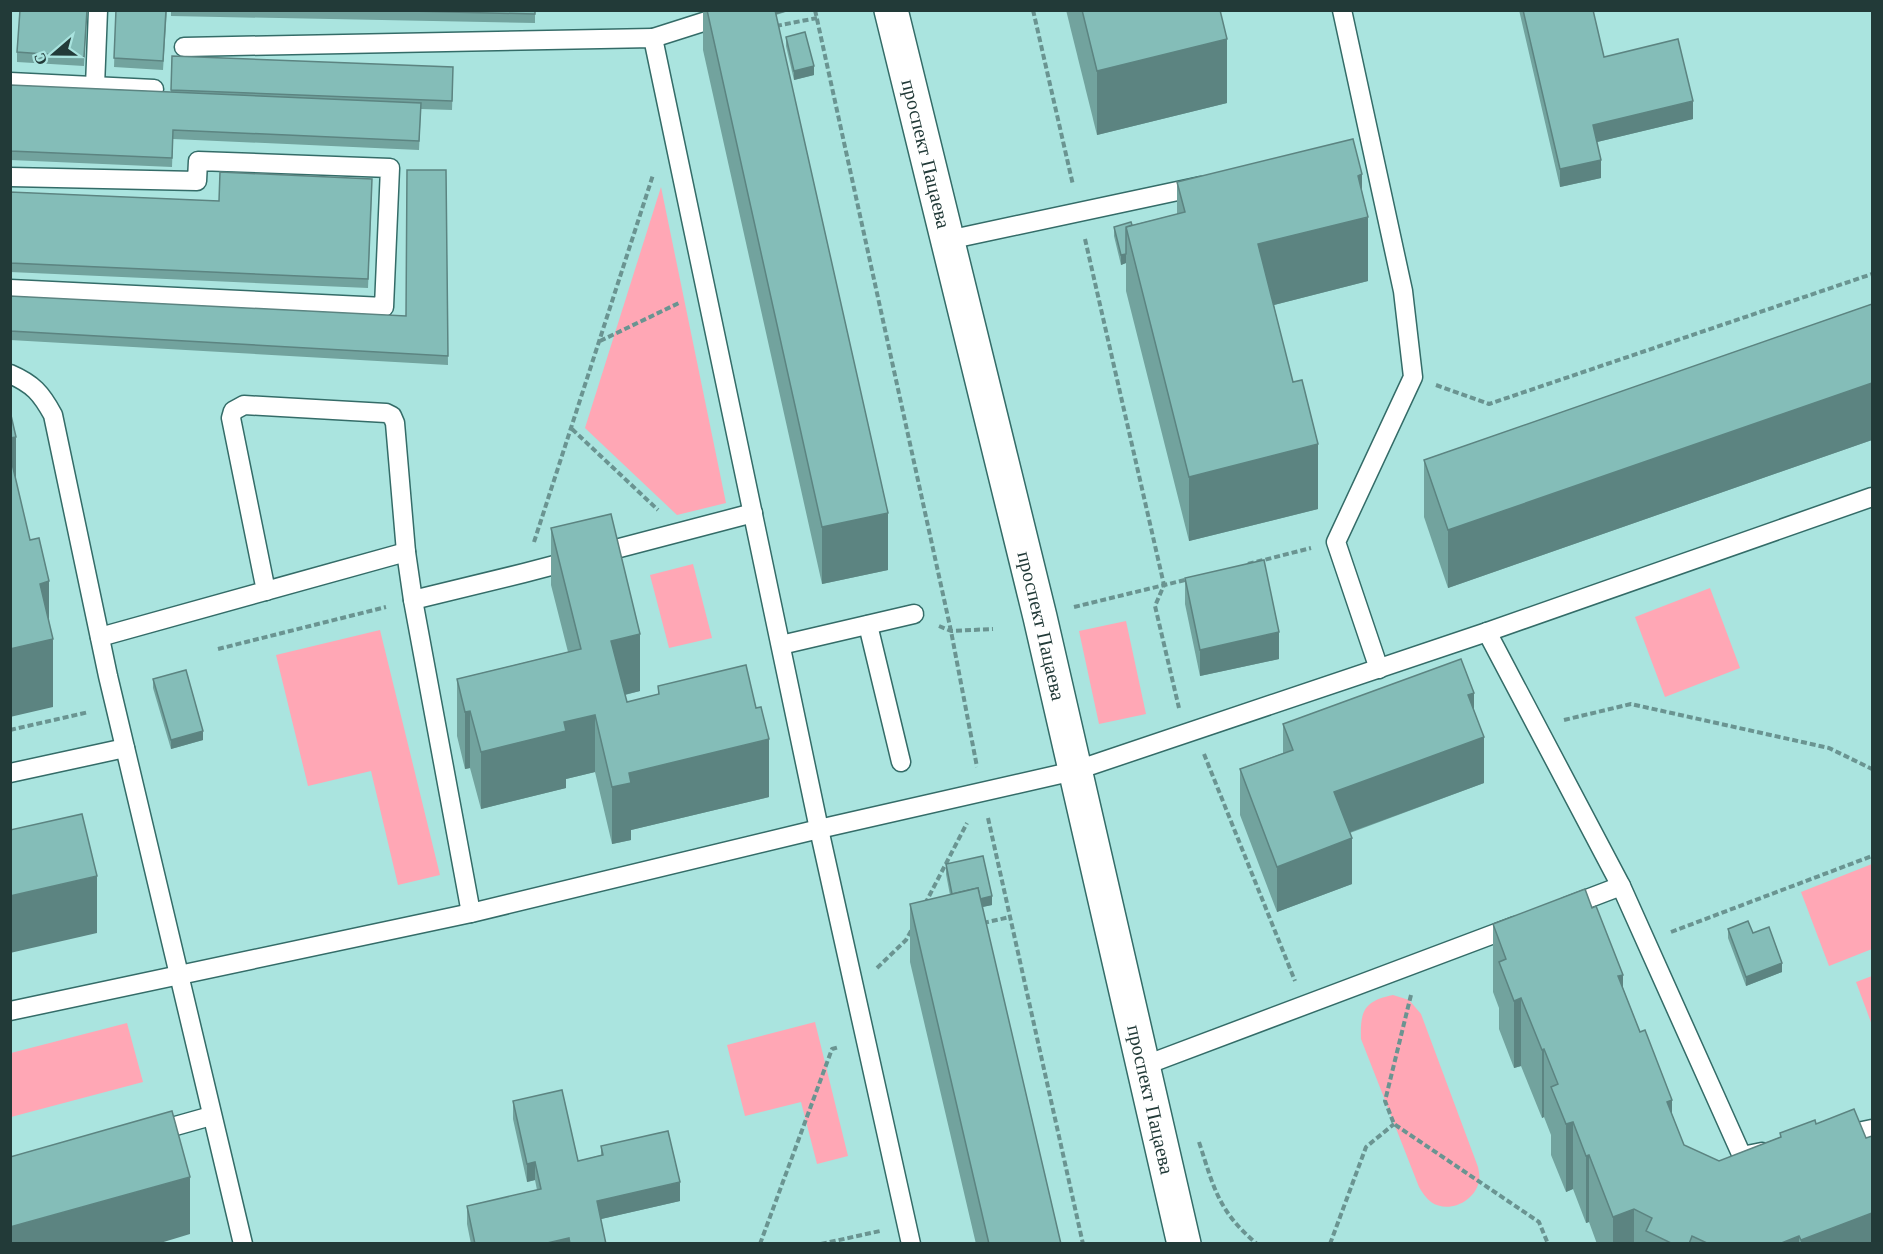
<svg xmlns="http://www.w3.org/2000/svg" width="1883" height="1254" font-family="Georgia,serif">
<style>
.green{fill:#ffa7b5}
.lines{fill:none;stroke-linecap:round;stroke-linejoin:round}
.lane-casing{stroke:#346c68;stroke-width:21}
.secondary-casing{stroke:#346c68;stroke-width:36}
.path{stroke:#6a9491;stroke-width:4;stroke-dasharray:6 3;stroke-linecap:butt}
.lane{stroke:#fff;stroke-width:18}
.secondary{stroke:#fff;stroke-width:33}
.wall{fill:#72a39e}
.shaded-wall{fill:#5c8481}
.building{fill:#84bdb8;stroke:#5c8481;stroke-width:1.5}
.labels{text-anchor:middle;stroke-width:4.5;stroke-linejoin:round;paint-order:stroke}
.street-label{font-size:20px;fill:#223a38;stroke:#aae4df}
</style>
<rect width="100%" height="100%" fill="#aae4df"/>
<g class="green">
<polygon points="661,187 726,503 677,515 585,428"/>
<polygon points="693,564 712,638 669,648 650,575"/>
<polygon points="1710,588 1740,668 1665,697 1635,617"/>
<polygon points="1126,621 1146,714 1099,724 1079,631"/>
<polygon points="380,630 440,875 398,885 371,771 308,786 276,655"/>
<polygon points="1872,864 1872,949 1829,966 1801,892"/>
<polygon points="1872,976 1872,1025 1856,982"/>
<path d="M1393,995L1409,1000L1421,1014L1478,1167C1479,1172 1480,1177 1479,1181C1475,1202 1448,1214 1431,1202C1426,1198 1422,1192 1419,1187L1361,1039C1360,1011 1364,1001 1393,995Z"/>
<polygon points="815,1022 848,1156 817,1164 801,1102 745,1116 727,1045"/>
<polygon points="127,1023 143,1082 11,1117 11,1053"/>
</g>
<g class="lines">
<defs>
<g id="lane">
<polyline points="1342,10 1403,291 1413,377 1336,542 1379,669"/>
<polyline points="653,38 741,10"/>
<polyline points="184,47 653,38 819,829 911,1244"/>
<polyline points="10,82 154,89"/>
<polyline points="95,86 98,10"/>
<polyline points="10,177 197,181 198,161 390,168 384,307 10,289"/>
<polyline points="948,240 1201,186"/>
<path d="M10,374C33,384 41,393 53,415L108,676L243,1244"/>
<polyline points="266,591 231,418 233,411 244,405 386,413 392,416 395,423 406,552"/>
<polyline points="413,600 471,913"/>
<polyline points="868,625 901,762"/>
<polyline points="1487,632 1621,886 1742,1156 1762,1152"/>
<polyline points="100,637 406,552 413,600 524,573 753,513"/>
<polyline points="781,645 914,614"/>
<polyline points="10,773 125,748"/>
<polyline points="1566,907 1621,886"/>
<polyline points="10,1011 471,913 819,829 1074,771 1487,632 1872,497"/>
<polyline points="1143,1066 1515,926"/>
<polyline points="154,1132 211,1116"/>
<polyline points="1839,1136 1872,1129"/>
</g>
<g id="secondary">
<path id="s1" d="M891,10L1040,617L1184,1244"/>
</g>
</defs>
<use href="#lane" class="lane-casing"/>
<use href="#secondary" class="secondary-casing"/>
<g class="path">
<polyline points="815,10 951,631 977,767"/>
<polyline points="1033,10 1073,185"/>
<polyline points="776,26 817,18"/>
<polyline points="1085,239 1164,585 1155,606 1179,708"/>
<polyline points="600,341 681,302"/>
<polyline points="1436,385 1489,404 1872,274"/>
<polyline points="572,429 658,510"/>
<polyline points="534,542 653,175"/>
<polyline points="1248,564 1311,548"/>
<polyline points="1074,607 1189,579"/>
<polyline points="939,626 951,631 993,629"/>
<polyline points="218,649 386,607"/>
<polyline points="1564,720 1631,704 1829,748 1872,769"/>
<polyline points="10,730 89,712"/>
<polyline points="1204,754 1295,981"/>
<polyline points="988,818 1083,1244"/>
<polyline points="925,904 967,823"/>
<polyline points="983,923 1010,917"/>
<polyline points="1671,932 1872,856"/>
<polyline points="877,968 906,940 912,929"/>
<polyline points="1411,995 1385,1101 1394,1124 1539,1222 1548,1244"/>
<path d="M1199,1142C1214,1188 1218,1211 1257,1244"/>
<polyline points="760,1244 832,1049 839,1047"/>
<polyline points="821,1244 880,1231"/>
<polyline points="1330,1244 1366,1147 1394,1124"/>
</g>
<use href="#lane" class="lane"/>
<use href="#secondary" class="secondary"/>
</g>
<g class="wall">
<polygon points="87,10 84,66 17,62 17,52"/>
<polygon points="116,10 167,10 163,70 114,67"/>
<polygon points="171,10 535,10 535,23 171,16"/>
<polygon points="703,10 792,10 776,15 888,570 822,584 703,50"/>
<polygon points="1066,10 1220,10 1227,103 1097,135"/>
<polygon points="1519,10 1593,10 1604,57 1693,119 1597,142 1601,178 1560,187"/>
<polygon points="786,37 814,75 794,80 786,46"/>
<polygon points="172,56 453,77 452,110 421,109 419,150 173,139 172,167 10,160 10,85 171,92"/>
<polygon points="446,170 448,365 10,340 10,296 406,316"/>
<polygon points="1177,182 1362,191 1368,281 1274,305 1318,509 1189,541 1126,291 1126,263 1121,265 1114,236 1114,227 1132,225 1177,214"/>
<polygon points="372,188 368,288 10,272 10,192 219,201"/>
<polygon points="1872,304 1872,440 1448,588 1424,517 1424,460"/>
<polygon points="551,528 640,691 625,695 627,702 658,694 658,686 769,797 631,830 631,840 612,844 595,772 566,779 566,788 481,809 470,768 465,769 457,736 457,679 568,652 551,585"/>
<polygon points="1185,578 1279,659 1200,676 1185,604"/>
<polygon points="153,679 203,740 171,749 153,688"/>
<polygon points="1474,710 1484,783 1350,833 1352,884 1277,912 1240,815 1240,769 1283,753 1283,724"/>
<polygon points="946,864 992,905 982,907 1061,1244 976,1244 910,962 910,904 950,895 946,874"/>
<polygon points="1493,924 1623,988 1684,1145 1719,1161 1780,1137 1780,1133 1872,1244 1597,1244 1589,1222 1586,1223 1573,1189 1566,1192 1551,1155 1551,1135 1544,1117 1542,1118 1521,1066 1514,1068 1499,1029 1499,1008 1493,992"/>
<polygon points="1728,929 1753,933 1782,972 1746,986 1728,938"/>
<polygon points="513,1101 578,1161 601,1155 601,1146 680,1201 601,1219 606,1244 471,1244 467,1224 467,1206 537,1190 535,1180 527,1182 513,1119"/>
</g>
<g class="shaded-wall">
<polygon points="762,10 792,10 762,18"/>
<polygon points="1227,39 1227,103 1097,135 1097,71"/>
<polygon points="814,66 814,75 794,80 794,71"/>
<polygon points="1693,101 1693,119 1593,143 1593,125"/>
<polygon points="1601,160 1601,178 1560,187 1560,169"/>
<polygon points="1362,174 1362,219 1368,217 1368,281 1258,309 1258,244 1358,176"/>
<polygon points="1126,254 1126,263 1121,265 1121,255"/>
<polygon points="1872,383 1872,440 1448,588 1448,530"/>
<polygon points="16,437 16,505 10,506 10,438"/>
<polygon points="1318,444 1318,509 1189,541 1189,477"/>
<polygon points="888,513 888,570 822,584 822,527"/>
<polygon points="49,581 49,640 53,639 53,707 10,717 10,649 40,584"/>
<polygon points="1279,632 1279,659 1200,676 1200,650"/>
<polygon points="640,634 640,691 611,698 611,641"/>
<polygon points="1474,693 1474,739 1468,695"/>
<polygon points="470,711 470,768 465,769 465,712"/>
<polygon points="595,715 595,772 566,779 566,788 481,809 481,752 564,722"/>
<polygon points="203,731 203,740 171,749 171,740"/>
<polygon points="1484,737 1484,783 1334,838 1334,792"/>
<polygon points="769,739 769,797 631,830 631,840 612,844 612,787 629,773"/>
<polygon points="1352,838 1352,884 1277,912 1277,867"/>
<polygon points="97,876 97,933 10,953 10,896"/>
<polygon points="992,896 992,905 955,913 955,904"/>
<polygon points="1782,963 1782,972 1746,986 1746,977"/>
<polygon points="1623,975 1623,1042 1618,976"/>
<polygon points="1521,998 1521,1066 1514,1068 1514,1001"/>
<polygon points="1544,1049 1544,1117 1542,1118 1542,1050"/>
<polygon points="1672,1100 1672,1168 1667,1102"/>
<polygon points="1573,1122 1573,1189 1566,1192 1566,1124"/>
<polygon points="1589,1155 1589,1222 1586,1223 1586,1156"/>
<polygon points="535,1162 535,1180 527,1182 527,1164"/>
<polygon points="190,1177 190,1234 157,1244 10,1244 10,1227"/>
<polygon points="680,1182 680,1201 597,1220 597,1201"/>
<polygon points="1634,1209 1634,1244 1613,1244 1613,1217"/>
<polygon points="1872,1213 1872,1244 1801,1244 1801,1240"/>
<polygon points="1799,1236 1799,1244 1779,1244"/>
<polygon points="569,1238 569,1244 543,1244"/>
</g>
<g class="building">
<polygon points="20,10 87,10 84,57 17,52"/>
<polygon points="116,10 166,10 163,61 114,58"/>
<polygon points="368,10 535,10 535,14"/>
<polygon points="707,10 775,10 888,513 822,527"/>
<polygon points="1082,10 1220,10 1227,39 1097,71"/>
<polygon points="1523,10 1593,10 1604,57 1678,39 1693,101 1593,125 1601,160 1560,169"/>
<polygon points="805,32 814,66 794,71 786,37"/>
<polygon points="172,56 453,67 452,101 171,90"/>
<polygon points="10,85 421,103 419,141 173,130 172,158 10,151"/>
<polygon points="1353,139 1362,174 1358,176 1368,217 1258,244 1293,382 1302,380 1318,444 1189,477 1126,227 1185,212 1177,182"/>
<polygon points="407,170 446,170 448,356 10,331 10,296 406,316"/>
<polygon points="220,172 372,179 368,279 10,263 10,192 219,201"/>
<polygon points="1131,222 1132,225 1126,227 1126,254 1121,255 1114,227"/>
<polygon points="1872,304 1872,383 1448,530 1424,460"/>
<polygon points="10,411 16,437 10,438"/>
<polygon points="10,455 30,540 39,538 49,581 40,584 53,639 10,649"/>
<polygon points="611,514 640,634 611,641 627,702 659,694 658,686 746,665 756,708 761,707 769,739 629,773 631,783 612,787 595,715 564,722 566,731 481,752 470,711 465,712 457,679 581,649 551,528"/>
<polygon points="1264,560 1279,632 1200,650 1185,578"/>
<polygon points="1461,659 1474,693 1468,695 1484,737 1334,792 1352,838 1277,867 1240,769 1293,750 1283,724"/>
<polygon points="186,670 203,731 171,740 153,679"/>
<polygon points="82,814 97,876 10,896 10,830"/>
<polygon points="983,856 992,896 980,899 978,888 952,894 946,864"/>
<polygon points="978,888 1061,1244 989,1244 910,904"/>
<polygon points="1585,889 1592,908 1596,906 1623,975 1618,976 1640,1032 1645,1030 1672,1100 1667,1102 1684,1145 1719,1161 1781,1137 1780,1133 1815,1120 1816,1124 1854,1109 1866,1138 1872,1136 1872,1213 1801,1240 1799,1236 1779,1244 1709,1244 1692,1236 1689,1244 1673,1244 1646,1231 1652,1218 1634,1209 1613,1217 1589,1155 1586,1156 1573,1122 1566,1124 1551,1087 1558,1084 1544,1049 1542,1050 1521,998 1514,1001 1499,962 1506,959 1493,924"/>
<polygon points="1748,921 1753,933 1769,927 1782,963 1746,977 1728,929"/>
<polygon points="562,1090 578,1161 603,1155 601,1146 668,1131 680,1182 597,1201 606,1244 570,1244 569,1238 543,1244 475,1244 467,1206 541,1189 535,1162 527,1164 513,1101"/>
<polygon points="172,1111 190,1177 10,1227 10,1157"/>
</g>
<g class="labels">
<g class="street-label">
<text dy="7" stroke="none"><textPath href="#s1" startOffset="148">проспект Пацаева</textPath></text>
<text dy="7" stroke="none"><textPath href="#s1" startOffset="634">проспект Пацаева</textPath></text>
<text dy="7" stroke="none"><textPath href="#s1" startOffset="1120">проспект Пацаева</textPath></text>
</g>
</g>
<rect width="1883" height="1254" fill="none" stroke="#223a38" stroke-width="24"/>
<g transform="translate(54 54) rotate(250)" stroke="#aae4df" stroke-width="4.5" paint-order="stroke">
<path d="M0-4.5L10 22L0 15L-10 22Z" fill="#223a38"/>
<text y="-9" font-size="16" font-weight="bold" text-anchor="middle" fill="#223a38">С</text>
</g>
</svg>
